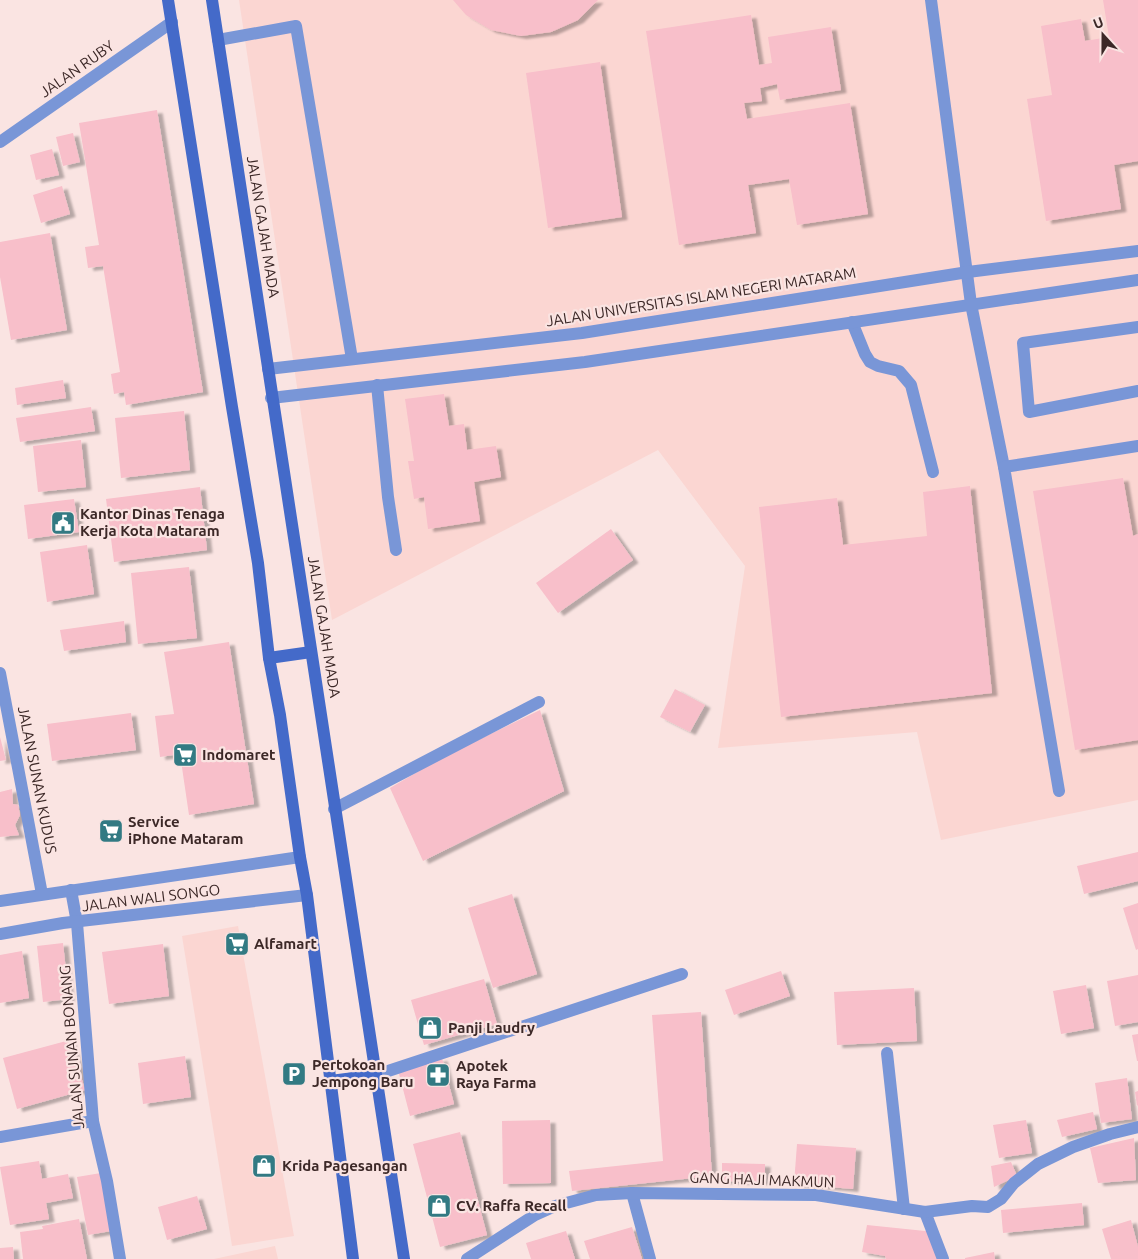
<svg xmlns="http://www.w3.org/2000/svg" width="1138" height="1259" font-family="Ubuntu,sans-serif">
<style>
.built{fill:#fbd6d2}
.building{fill:#f8bfca;filter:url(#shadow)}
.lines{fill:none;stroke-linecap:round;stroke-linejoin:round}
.service{stroke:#7996d7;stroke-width:12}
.minor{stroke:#7996d7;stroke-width:12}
.secondary{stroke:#446ac9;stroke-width:12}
.labels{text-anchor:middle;stroke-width:4.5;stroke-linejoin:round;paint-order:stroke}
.street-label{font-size:15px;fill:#3c2827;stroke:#fae4e2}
.poi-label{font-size:15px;font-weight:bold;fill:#3c2827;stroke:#fae4e2;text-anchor:start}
</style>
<defs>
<filter id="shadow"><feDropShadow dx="5.5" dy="3" stdDeviation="1" flood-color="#0004"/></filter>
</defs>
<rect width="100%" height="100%" fill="#fae4e2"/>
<g class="built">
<polygon points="239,0 1138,0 1138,800 941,840 917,732 718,748 745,566 658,450 332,620"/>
<polygon points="238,926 294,1236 232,1246 182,936"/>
<polygon points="275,1246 278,1259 214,1259"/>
</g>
<g class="building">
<polygon points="453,0 598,0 578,20 551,32 521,36 491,30 466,15"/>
<polygon points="1103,0 1138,0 1138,161 1114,165 1121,209 1046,221 1027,99 1052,95 1041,26 1081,19 1085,41 1109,37"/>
<polygon points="751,15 759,65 772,63 768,37 831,27 841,90 780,100 777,84 760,88 762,101 744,103 747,119 850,103 868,214 797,225 789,179 748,185 756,233 679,245 646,31"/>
<polygon points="600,62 622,217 548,228 526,73"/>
<polygon points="157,110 203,392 126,405 124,392 114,394 111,374 120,372 103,266 88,268 85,247 99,245 79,123"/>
<polygon points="73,133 80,162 63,166 56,137"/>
<polygon points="52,149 59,175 36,180 30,155"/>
<polygon points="62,186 70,214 41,223 33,195"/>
<polygon points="50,233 67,330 11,340 0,277 0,242"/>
<polygon points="63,380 66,398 17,405 15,388"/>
<polygon points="444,394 449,426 464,424 467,450 496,446 501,477 474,482 480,521 428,529 424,497 414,499 408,461 414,461 405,399"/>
<polygon points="91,407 95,431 20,442 16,418"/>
<polygon points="184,411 190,470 121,478 115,418"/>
<polygon points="81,440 86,487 38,492 33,446"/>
<polygon points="1123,478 1133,536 1138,534 1138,740 1075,750 1033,491"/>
<polygon points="970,486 992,693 781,717 759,507 837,498 843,545 927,536 923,492"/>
<polygon points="200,487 207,550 114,562 106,499"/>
<polygon points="74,499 79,532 28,539 24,505"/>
<polygon points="611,529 633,560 558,613 536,583"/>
<polygon points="87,545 94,594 47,602 40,552"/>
<polygon points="189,567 197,638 138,644 131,573"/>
<polygon points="124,621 126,642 64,651 60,630"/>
<polygon points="229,642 254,804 189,815 180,754 160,757 155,716 174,714 164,652"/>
<polygon points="675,689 705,705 690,732 660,717"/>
<polygon points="540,710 564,791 423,861 390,788 443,757"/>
<polygon points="131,713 136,750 52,761 47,724"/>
<polygon points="0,737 6,760 0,761"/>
<polygon points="12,789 13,804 18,805 20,815 15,825 19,835 0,837 0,792"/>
<polygon points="1138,852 1138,881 1084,894 1077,866"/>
<polygon points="512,894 537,974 493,988 468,908"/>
<polygon points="1138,903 1138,949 1136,950 1123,908"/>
<polygon points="63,943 69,999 43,1002 37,946"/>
<polygon points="163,944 169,996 109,1004 102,952"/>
<polygon points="22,951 29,998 0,1003 0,955"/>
<polygon points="781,971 790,996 734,1015 725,990"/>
<polygon points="1138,975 1138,1022 1115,1026 1107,981"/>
<polygon points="484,979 497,1024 424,1045 411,1000"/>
<polygon points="1086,985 1094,1028 1061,1034 1053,991"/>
<polygon points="914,988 917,1041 837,1045 834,992"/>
<polygon points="701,1012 712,1176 572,1191 569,1171 663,1161 652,1015"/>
<polygon points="1138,1034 1138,1061 1137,1061 1132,1035"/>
<polygon points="70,1040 85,1090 17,1109 3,1058"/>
<polygon points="185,1056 191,1097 143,1104 138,1063"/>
<polygon points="442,1058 454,1104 410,1116 398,1070"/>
<polygon points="1127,1078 1132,1119 1101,1123 1095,1083"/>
<polygon points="1138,1091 1138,1105 1137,1106 1135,1092"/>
<polygon points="1093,1112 1097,1129 1062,1137 1057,1120"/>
<polygon points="550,1120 551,1183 503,1184 502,1121"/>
<polygon points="1026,1120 1032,1153 999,1158 993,1125"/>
<polygon points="460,1132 487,1235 440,1247 413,1144"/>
<polygon points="1134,1138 1136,1180 1098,1183 1090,1148"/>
<polygon points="797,1144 856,1148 853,1189 794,1184"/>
<polygon points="39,1161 42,1179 68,1174 73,1198 46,1203 49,1219 10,1225 0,1167"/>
<polygon points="1011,1162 1017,1176 994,1187 991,1166"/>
<polygon points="722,1163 765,1164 765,1182 722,1181"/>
<polygon points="101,1173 111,1231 88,1235 77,1177"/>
<polygon points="197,1196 207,1229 167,1240 158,1207"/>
<polygon points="1082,1203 1084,1225 1003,1233 1001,1210"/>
<polygon points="79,1219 87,1259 23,1259 20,1232 43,1229 42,1226"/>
<polygon points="1131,1220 1138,1247 1138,1259 1111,1259 1102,1229"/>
<polygon points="867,1225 925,1231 928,1230 938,1259 886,1259 885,1256 862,1252"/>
<polygon points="632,1227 642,1259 590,1259 584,1241"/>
<polygon points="566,1231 575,1259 531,1259 526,1243"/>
<polygon points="13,1247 14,1259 0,1259 0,1248"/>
<polygon points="994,1252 995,1259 965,1259 965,1258"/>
</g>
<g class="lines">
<g class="service">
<polyline points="931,0 971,304 1004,467"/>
<polyline points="218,40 296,26 352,359"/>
<polyline points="852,322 865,354 870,362 878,366 899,371 911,385 933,472"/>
<polyline points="1138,327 1023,343 1029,412 1138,391"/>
<polyline points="268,369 582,333 968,272 1138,251"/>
<polyline points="377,385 388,497 396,550"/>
<polyline points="271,398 585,362 1138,280"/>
<polyline points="1059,791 1004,467 1138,446"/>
<polyline points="334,809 539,702"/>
<polyline points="887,1053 904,1209"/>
<polyline points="376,1075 682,974"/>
</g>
<g class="minor">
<polyline points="0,142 172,22"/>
<polyline points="0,673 42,894"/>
<polyline points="71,890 77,923 93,1121 107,1181 120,1259"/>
<polyline points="0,901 300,857"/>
<polyline points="0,934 63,923 307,895"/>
<polyline points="0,1137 93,1121"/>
<polyline points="632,1193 650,1259"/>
<polyline points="925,1212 943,1259"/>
<polyline points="467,1259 535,1215 555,1206 596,1195 632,1193 816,1195 925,1212 972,1206 988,1207 1001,1199 1014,1183 1038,1164 1073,1147 1110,1134 1138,1127"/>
</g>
<g class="secondary">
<polyline points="168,0 232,407 258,563 269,658 280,715 300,857 307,895 353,1259"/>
<polyline points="212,0 404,1259"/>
<polyline points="269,658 311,652"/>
<polyline points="331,1081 376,1075"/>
</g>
</g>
<defs>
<symbol id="civic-square" viewBox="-11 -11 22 22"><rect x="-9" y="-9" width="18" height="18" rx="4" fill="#327a83" stroke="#fae4e2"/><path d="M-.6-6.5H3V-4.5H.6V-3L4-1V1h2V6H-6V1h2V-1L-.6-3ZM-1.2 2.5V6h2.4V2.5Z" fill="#fff"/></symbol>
<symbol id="supermarket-square" viewBox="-11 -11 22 22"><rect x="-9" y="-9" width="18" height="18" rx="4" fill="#327a83" stroke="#fae4e2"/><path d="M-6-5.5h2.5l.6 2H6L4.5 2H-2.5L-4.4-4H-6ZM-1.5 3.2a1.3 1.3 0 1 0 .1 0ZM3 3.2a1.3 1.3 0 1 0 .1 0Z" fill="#fff"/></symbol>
<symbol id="shop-square" viewBox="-11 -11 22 22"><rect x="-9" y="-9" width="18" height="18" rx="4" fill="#327a83" stroke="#fae4e2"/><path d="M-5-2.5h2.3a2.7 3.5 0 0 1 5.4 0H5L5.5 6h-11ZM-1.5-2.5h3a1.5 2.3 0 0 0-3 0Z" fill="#fff"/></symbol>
<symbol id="parking-square" viewBox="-11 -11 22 22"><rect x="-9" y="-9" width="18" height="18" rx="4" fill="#327a83" stroke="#fae4e2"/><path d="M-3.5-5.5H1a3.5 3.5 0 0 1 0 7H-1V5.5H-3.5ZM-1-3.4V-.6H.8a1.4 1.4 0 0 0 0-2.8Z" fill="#fff"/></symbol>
<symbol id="pharmacy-square" viewBox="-11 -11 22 22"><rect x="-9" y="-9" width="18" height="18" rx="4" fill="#327a83" stroke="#fae4e2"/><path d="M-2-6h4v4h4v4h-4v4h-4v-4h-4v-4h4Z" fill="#fff"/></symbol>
</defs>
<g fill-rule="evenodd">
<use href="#civic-square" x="49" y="509" width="28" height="28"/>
<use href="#supermarket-square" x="171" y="741" width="28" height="28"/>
<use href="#supermarket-square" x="97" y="817" width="28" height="28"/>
<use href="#supermarket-square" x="223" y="930" width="28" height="28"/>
<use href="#shop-square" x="416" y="1014" width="28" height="28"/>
<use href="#parking-square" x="280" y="1060" width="28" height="28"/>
<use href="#pharmacy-square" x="424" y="1061" width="28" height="28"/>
<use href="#shop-square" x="250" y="1152" width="28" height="28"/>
<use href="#shop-square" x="425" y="1192" width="28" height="28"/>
</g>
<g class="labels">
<g class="street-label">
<text transform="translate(77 69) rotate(-35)" y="5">JALAN RUBY</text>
<text transform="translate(263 227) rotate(81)" y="5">JALAN GAJAH MADA</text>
<text transform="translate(701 297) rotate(-9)" y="5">JALAN UNIVERSITAS ISLAM NEGERI MATARAM</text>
<text transform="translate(324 627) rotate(81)" y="5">JALAN GAJAH MADA</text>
<text transform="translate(37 780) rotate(79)" y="5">JALAN SUNAN KUDUS</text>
<text transform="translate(151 898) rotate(-7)" y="5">JALAN WALI SONGO</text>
<text transform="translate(72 1047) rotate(-95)" y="5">JALAN SUNAN BONANG</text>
<text transform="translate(762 1180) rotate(2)" y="5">GANG HAJI MAKMUN</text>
</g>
<g class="poi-label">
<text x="80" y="519">Kantor Dinas Tenaga<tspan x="80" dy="17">Kerja Kota Mataram</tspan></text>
<text x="202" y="760">Indomaret</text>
<text x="128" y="827">Service<tspan x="128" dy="17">iPhone Mataram</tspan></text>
<text x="254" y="949">Alfamart</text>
<text x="448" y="1033">Panji Laudry</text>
<text x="312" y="1070">Pertokoan<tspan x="312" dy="17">Jempong Baru</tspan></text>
<text x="456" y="1071">Apotek<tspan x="456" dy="17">Raya Farma</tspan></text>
<text x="282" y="1171">Krida Pagesangan</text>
<text x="456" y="1211">CV. Raffa Recall</text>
</g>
</g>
<g transform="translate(1103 35) rotate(339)" stroke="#fae4e2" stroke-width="4" paint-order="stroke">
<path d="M0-4L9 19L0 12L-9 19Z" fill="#3c2827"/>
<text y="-8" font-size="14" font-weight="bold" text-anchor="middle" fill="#3c2827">U</text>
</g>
</svg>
